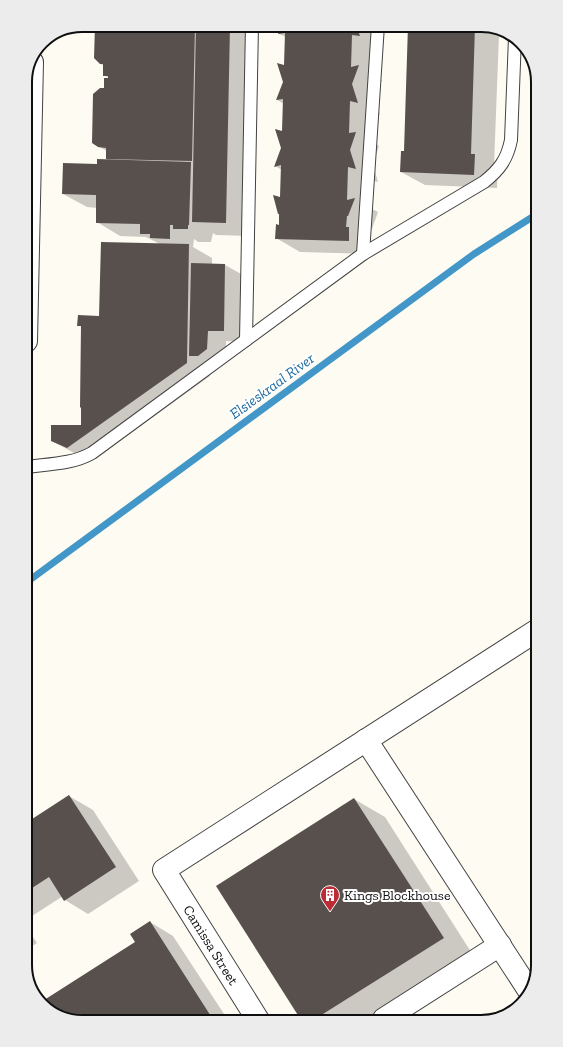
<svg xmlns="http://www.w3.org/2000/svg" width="563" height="1047" font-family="'Zilla Slab',serif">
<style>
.shadow{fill:#0003}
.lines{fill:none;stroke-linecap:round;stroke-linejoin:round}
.stream{stroke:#4297c8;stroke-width:7}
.building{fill:#58504c}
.lane-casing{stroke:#424242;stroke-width:14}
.street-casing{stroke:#424242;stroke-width:24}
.lane{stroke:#fff;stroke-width:12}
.street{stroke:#fff;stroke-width:22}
.labels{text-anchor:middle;stroke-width:4;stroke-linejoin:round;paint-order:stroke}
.poi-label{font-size:14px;fill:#0f0f0f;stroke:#fff;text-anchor:start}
.street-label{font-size:14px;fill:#0f0f0f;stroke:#fff}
.water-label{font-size:15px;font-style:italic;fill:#1c699d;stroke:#fff}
.rim{fill:none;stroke:#0f0f0f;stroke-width:2}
</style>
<rect width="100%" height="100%" fill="#fefcf2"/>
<g class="shadow">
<polygon points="96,25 254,25 249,236 216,235 213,233 211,242 198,242 194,239 193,247 212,258 212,264 225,265 243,275 242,342 226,341 226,360 210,366 210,376 92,461 76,454 52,441 82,426 82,327 78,325 100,317 160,244 146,237 120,236 97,222 97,208 87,207 63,194 98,165 107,161 107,151 99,147 105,89 109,78 104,75 104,66 101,64"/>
<polygon points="282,25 376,25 375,76 382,80 375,98 380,115 374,113 373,142 379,146 373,164 378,182 371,180 370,208 378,212 372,229 370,229 370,240 372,242 372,254 300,252 276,238 280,226 282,170 275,166 282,148 284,104 277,100 284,82 286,37 279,34"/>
<polygon points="409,25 485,25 502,31 502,35 499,35 494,166 498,168 497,188 425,185 401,172 405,152"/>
<polygon points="69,796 93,810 139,881 88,914 65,900 63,896 29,918 29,822"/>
<polygon points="354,799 385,817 473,955 373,1019 302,1020"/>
<polygon points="150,922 173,936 228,1020 78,1022 50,1012 42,1002 136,942"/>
<polygon points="29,931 37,943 29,948"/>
</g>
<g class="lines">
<polyline class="stream" points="27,582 474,254 534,216"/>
</g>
<g class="building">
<polygon points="95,25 195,25 192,161 106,159 106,148 98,147 92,143 93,94 100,88 104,88 104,78 108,78 108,76 103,76 103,64 100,64 94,58"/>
<polygon points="196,25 230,25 226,223 192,222"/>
<polygon points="281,25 356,25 360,36 352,35 351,67 359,65 352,84 358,103 350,101 349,133 356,132 350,150 356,169 348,167 347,200 355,198 348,216 347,216 346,227 349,227 349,241 275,239 276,224 279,225 279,214 278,214 273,195 280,197 281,165 274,167 281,148 275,129 282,131 283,99 276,100 283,82 277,63 284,65 285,33 278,34"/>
<polygon points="408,25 475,25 471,154 475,154 474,175 400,172 401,151 404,151"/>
<polygon points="97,159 191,162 189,225 188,225 188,229 173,229 173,225 170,225 170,239 150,238 150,234 140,234 140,224 96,223 96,195 62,194 63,163 97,164"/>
<polygon points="101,242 189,244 187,363 67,448 51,441 51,425 81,425 81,408 80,407 81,326 77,326 78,315 99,316"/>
<polygon points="191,263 225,264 224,331 208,331 207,349 198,356 189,356"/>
<polygon points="69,795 116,867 64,901 49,877 29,890 29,821"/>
<polygon points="354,798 444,938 315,1019 301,1020 216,886"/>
<polygon points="150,921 214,1021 78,1022 50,1012 41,1002 135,942 130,934"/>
</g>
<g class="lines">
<defs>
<g id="lane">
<polyline points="363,254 378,25"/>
<polyline points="246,340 252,25"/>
<path d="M27,467C49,464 73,464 92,453L363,254L484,182C499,170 507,160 511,140L515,37"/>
</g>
<g id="street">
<polyline points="26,341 32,62"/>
<polyline points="366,740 530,992"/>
<polyline points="384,1019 500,945"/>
<polyline points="258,1020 164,870 536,631"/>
</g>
</defs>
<use href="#lane" class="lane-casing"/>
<use href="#street" class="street-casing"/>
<use href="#lane" class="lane"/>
<use href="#street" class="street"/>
</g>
<defs>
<symbol id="building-pin" viewBox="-11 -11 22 30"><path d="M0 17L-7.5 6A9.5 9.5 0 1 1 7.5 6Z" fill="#bb2c37" stroke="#fff"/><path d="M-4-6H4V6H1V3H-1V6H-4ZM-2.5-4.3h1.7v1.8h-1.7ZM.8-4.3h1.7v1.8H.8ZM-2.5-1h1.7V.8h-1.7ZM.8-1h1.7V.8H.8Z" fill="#fff"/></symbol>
</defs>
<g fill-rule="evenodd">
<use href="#building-pin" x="319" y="884" width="22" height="30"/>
</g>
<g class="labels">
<g class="poi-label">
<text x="344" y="900">Kings Blockhouse</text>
</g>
<g class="street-label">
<text transform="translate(211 945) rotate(58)" y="5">Camissa Street</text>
</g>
<g class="water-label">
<text transform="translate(272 386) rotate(-36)" y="5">Elsieskraal River</text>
</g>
</g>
<path d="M0 0H563V1047H0ZM82 32H481A50 50 0 0 1 531 82V965A50 50 0 0 1 481 1015H82A50 50 0 0 1 32 965V82A50 50 0 0 1 82 32Z" fill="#ececec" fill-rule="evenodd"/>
<path class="rim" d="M82 32H481A50 50 0 0 1 531 82V965A50 50 0 0 1 481 1015H82A50 50 0 0 1 32 965V82A50 50 0 0 1 82 32Z"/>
</svg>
